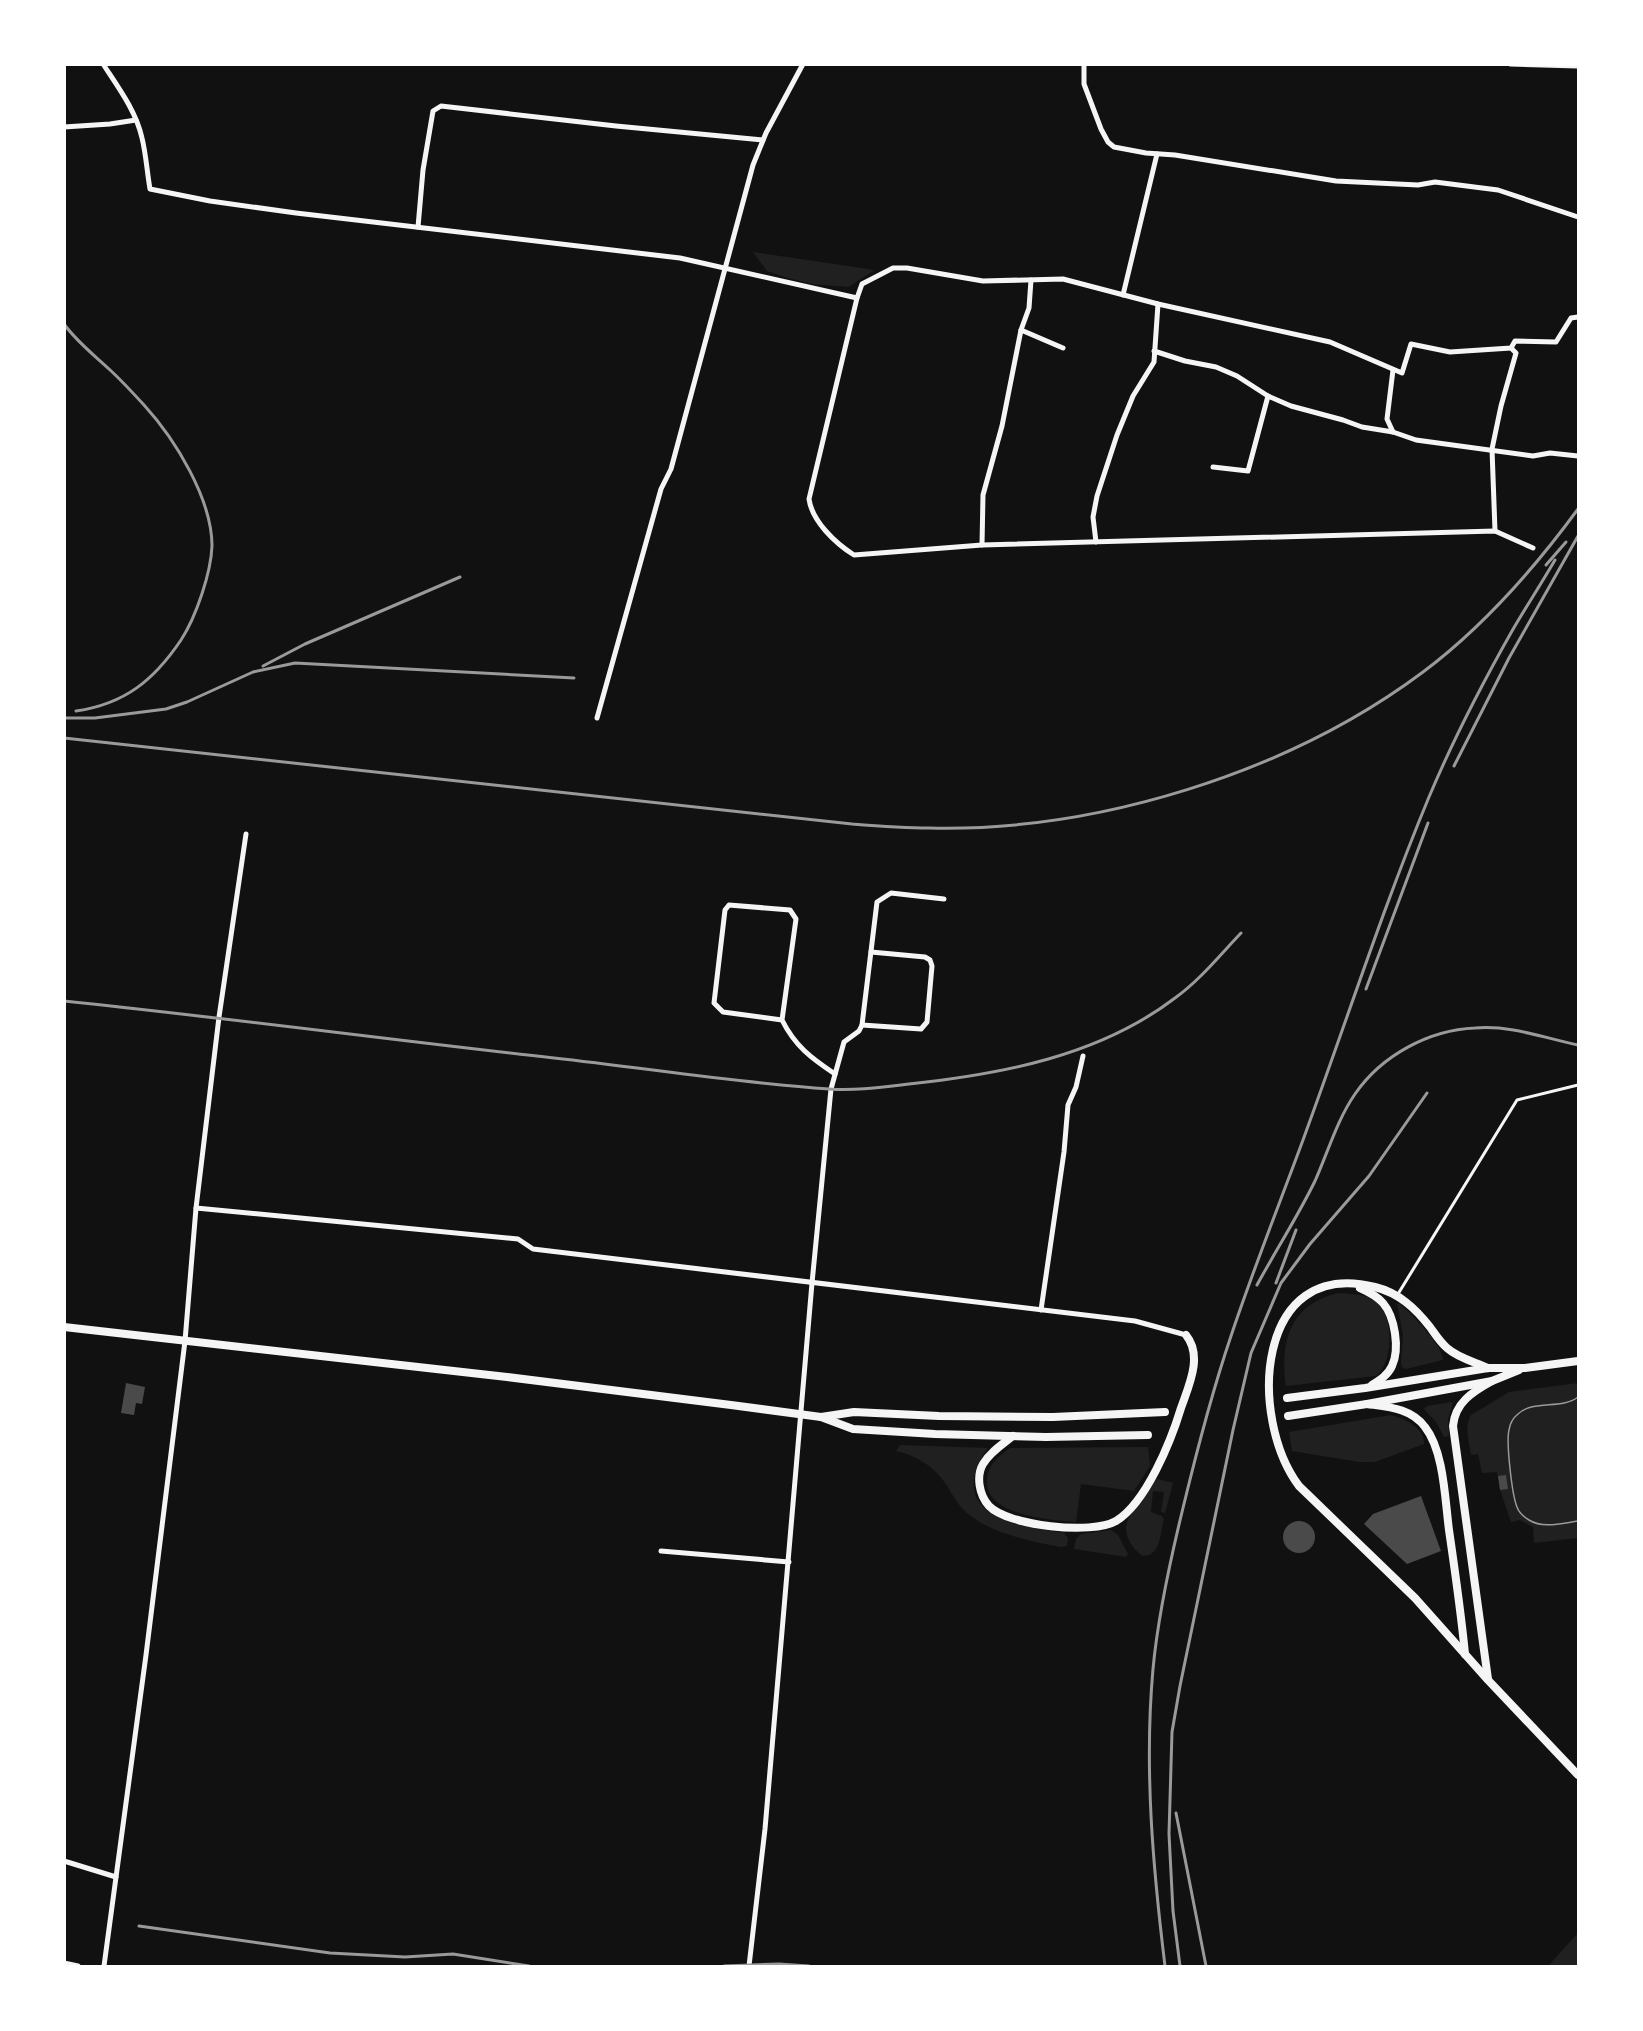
<svg xmlns="http://www.w3.org/2000/svg" width="1643" height="2031" font-family="Raleway,sans-serif">
<style>
.green{fill:#202020}
.building{fill:#4a4a4a}
.lines{fill:none;stroke-linecap:round;stroke-linejoin:round}
.service{stroke:#f5f5f5;stroke-width:3}
.minor{stroke:#f5f5f5;stroke-width:5}
.primary{stroke:#f5f5f5;stroke-width:8}
.tram{stroke:#9a9a9a;stroke-width:1.5}
.rail{stroke:#9a9a9a;stroke-width:3}
</style>
<rect width="100%" height="100%" fill="#111"/>
<g class="green">
<polygon points="753,252 875,270 848,287 812,284 788,278 767,271"/>
<path d="M1339,1293C1351,1294 1366,1294 1376,1301C1394,1315 1394,1363 1376,1376L1286,1386C1280,1341 1290,1304 1339,1293Z"/>
<path d="M1397,1304H1400C1411,1313 1444,1347 1443,1360L1406,1369L1402,1367L1401,1362L1403,1335Z"/>
<path d="M1578,1383V1538L1534,1543L1533,1527L1520,1520L1511,1522L1500,1490L1497,1472L1482,1473L1478,1454L1471,1455C1469,1442 1464,1427 1471,1415L1509,1392Z"/>
<polygon points="1451,1402 1453,1403 1448,1419 1449,1436 1444,1437 1436,1422 1424,1409 1427,1406"/>
<path d="M1391,1415C1405,1419 1424,1427 1424,1444L1375,1462H1359L1292,1451L1289,1432Z"/>
<path d="M900,1445L988,1448C983,1456 977,1463 975,1473C963,1522 1032,1528 1064,1533L1068,1538L1067,1546L1061,1547C1030,1541 992,1534 967,1513C957,1505 952,1493 945,1483C934,1466 915,1455 896,1451Z"/>
<path d="M1148,1447L1150,1466L1134,1491L1081,1484L1076,1522C1051,1520 986,1516 987,1481C987,1465 999,1456 1010,1448Z"/>
<path d="M1157,1479L1173,1483L1165,1513L1161,1512L1164,1492L1153,1491L1151,1512L1162,1516L1164,1519C1160,1533 1161,1556 1143,1556C1133,1550 1123,1535 1127,1523C1128,1516 1151,1487 1157,1479Z"/>
<polygon points="1111,1530 1118,1535 1128,1554 1126,1557 1074,1549 1076,1539 1081,1534"/>
<polygon points="1578,1933 1578,1966 1548,1966"/>
</g>
<g class="building">
<polygon points="126,1383 145,1387 142,1404 136,1403 134,1415 121,1413"/>
<polygon points="1506,1475 1508,1489 1500,1490 1498,1476"/>
<polygon points="1421,1496 1441,1551 1407,1564 1364,1524 1373,1514"/>
<circle cx="1299" cy="1537" r="16"/>
</g>
<g class="lines">
<polyline class="service" points="1398,1294 1517,1100 1578,1085"/>
<g class="minor">
<path d="M103,64C118,87 136,111 142,138C146,154 147,172 150,189L210,201L296,213L680,258L857,298L862,284L893,268H907L983,281L1063,279L1158,304L1330,342L1402,373L1411,344L1450,352L1511,348L1515,341L1556,342L1571,318L1578,317"/>
<polyline points="1084,64 1084,84 1101,129 1108,142 1114,147 1146,153 1175,155 1336,181 1418,185 1435,182 1498,190 1578,217"/>
<polyline points="1510,64 1578,66"/>
<polyline points="64,127 110,124 136,120"/>
<polyline points="418,227 423,170 433,111 441,106 616,126 763,140"/>
<polyline points="1123,295 1157,154"/>
<path d="M857,298L809,499C812,521 835,543 854,555L982,545L1495,531L1533,548"/>
<polyline points="1021,330 1063,348"/>
<polyline points="1154,351 1185,361 1216,367 1237,376 1268,396 1291,406 1343,420 1362,427 1393,432 1416,440 1533,456 1550,453 1578,456"/>
<polyline points="1393,370 1387,419 1393,432"/>
<polyline points="1213,467 1248,471 1268,396"/>
<polyline points="1495,531 1492,449 1501,406 1516,353 1511,348"/>
<polyline points="1096,542 1093,517 1097,496 1117,435 1133,396 1154,362 1158,304"/>
<polyline points="982,545 983,495 1002,426 1021,330 1029,308 1031,280"/>
<polyline points="597,718 661,489 671,469 753,165 766,133 803,64"/>
<path d="M782,1020L796,919L790,910L729,905L725,910L714,1003L723,1012L782,1020C795,1046 811,1058 835,1074"/>
<polyline points="862,1025 921,1029 927,1022 932,966 930,960 925,957 871,952"/>
<polyline points="196,1208 518,1239 533,1249 1135,1321 1186,1335"/>
<polyline points="1041,1310 1064,1152 1068,1105 1076,1087 1083,1056"/>
<polyline points="661,1551 789,1562"/>
<polyline points="64,1861 116,1877"/>
<polyline points="64,1963 78,1966"/>
<polyline points="104,1966 146,1655 185,1341 196,1208 219,1017 246,834"/>
<polyline points="749,1966 765,1829 812,1283 831,1089 844,1042 859,1031 862,1025 877,902 891,893 944,899"/>
</g>
<g class="primary">
<path d="M1360,1288C1369,1292 1377,1296 1383,1303C1395,1317 1400,1349 1392,1366C1388,1375 1380,1380 1372,1385"/>
<polyline points="64,1327 507,1377 731,1405 821,1417 853,1429 935,1434 1046,1437 1148,1435"/>
<path d="M1488,1368C1475,1362 1458,1358 1447,1348C1440,1342 1435,1334 1430,1327C1415,1308 1399,1293 1375,1287C1255,1257 1248,1418 1299,1486L1415,1598L1488,1680L1578,1775"/>
<polyline points="1287,1398 1365,1388 1488,1368 1525,1368 1578,1361"/>
<path d="M1367,1404C1388,1407 1411,1408 1425,1427C1444,1451 1445,1500 1449,1530C1455,1571 1461,1612 1465,1654"/>
<polyline points="1288,1416 1367,1404 1492,1381 1519,1370"/>
<polyline points="821,1417 854,1412 939,1416 1053,1417 1165,1412"/>
<path d="M1013,1436C1003,1444 990,1452 983,1464C976,1476 979,1495 989,1506C1008,1526 1092,1535 1116,1521C1146,1503 1171,1441 1181,1408C1189,1385 1203,1356 1186,1335"/>
<path d="M1488,1679L1453,1426C1455,1403 1472,1392 1492,1381"/>
</g>
<path class="tram" d="M1578,1397C1561,1410 1534,1399 1518,1414C1513,1418 1510,1423 1509,1430C1506,1442 1512,1495 1517,1507C1519,1513 1524,1517 1529,1520C1543,1529 1563,1523 1578,1521"/>
<g class="rail">
<path d="M64,324C77,342 94,355 109,369C121,380 133,393 144,405C175,439 212,499 212,546C211,573 196,617 181,640C154,680 125,704 76,711"/>
<polyline points="1546,565 1566,542"/>
<polyline points="263,666 305,644 460,577"/>
<polyline points="64,718 95,718 166,709 187,702 253,672 295,663 574,678"/>
<path d="M64,738L852,824C877,826 903,828 929,828C1096,832 1288,773 1423,672C1483,627 1534,569 1578,509"/>
<polyline points="1454,766 1509,658 1578,536"/>
<polyline points="1366,989 1428,823"/>
<path d="M64,1001C228,1018 391,1040 554,1058C646,1068 737,1083 829,1089C856,1091 883,1087 909,1084C1002,1074 1099,1056 1175,998C1200,980 1220,955 1241,933"/>
<polyline points="1276,1283 1296,1230"/>
<path d="M1257,1285C1276,1250 1298,1216 1315,1181C1328,1152 1337,1120 1355,1094C1382,1055 1429,1030 1475,1028C1511,1025 1544,1038 1578,1045"/>
<polyline points="1176,1813 1206,1966"/>
<polyline points="139,1926 330,1953 405,1957 453,1954 529,1966"/>
<polyline points="724,1966 779,1964 809,1966"/>
<path d="M1165,1966C1153,1868 1144,1768 1153,1669C1158,1615 1170,1561 1183,1508C1197,1450 1212,1392 1231,1336C1253,1270 1279,1205 1303,1140C1345,1026 1382,910 1429,797C1453,740 1482,684 1512,631C1526,607 1541,584 1555,560"/>
<polyline points="1180,1966 1173,1911 1169,1834 1172,1732 1180,1686 1233,1430 1251,1353 1281,1283 1310,1244 1369,1176 1427,1093"/>
</g>
</g>
<rect width="1643" height="2031" fill="none" stroke="#ffffff" stroke-width="132"/>
</svg>
